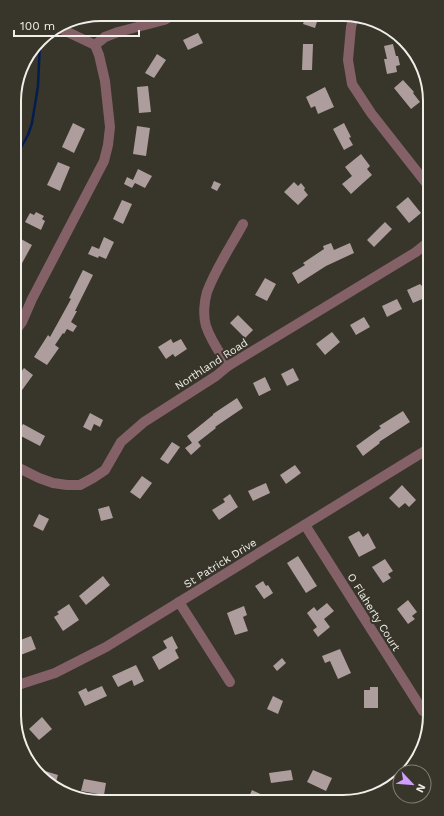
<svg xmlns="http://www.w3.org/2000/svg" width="444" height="816" font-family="'Work Sans',sans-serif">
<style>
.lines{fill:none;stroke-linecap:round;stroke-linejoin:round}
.stream{stroke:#041d50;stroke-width:2.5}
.building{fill:#ad9e9d}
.minor{stroke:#836167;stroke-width:10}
.labels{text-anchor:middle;stroke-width:4;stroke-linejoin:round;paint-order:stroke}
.street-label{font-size:11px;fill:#f0eee8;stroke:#38352b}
.rim{fill:none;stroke:#f0eee8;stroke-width:2}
</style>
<rect width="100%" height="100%" fill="#38352b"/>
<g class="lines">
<polyline class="stream" points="15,158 28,135 32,123 38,86 40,41"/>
</g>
<g class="building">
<polygon points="306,15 319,15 315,28 303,24"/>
<polygon points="198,33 203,43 188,50 183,40"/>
<polygon points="303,44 313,44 312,70 302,70"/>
<polygon points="393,44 396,56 398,56 400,65 396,66 397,72 387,74 384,59 387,59 384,46"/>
<polygon points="157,54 166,60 154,78 145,73"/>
<polygon points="403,80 414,92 413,93 420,102 411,109 394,88"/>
<polygon points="148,86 151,112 139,113 137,87"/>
<polygon points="325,87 334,107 318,114 315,106 311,108 306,97"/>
<polygon points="73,123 85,129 74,153 62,147"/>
<polygon points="344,123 351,137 349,138 353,145 344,150 333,129"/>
<polygon points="137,126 150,128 146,156 133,154"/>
<polygon points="361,154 370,166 367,169 372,175 363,183 351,194 342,184 352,176 345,167"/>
<polygon points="58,162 70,167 60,191 47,185"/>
<polygon points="138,169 152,176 145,188 135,183 132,188 124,184 127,177 133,180"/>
<polygon points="214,181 221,184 217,191 211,188"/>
<polygon points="294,182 298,186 301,183 305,188 304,190 308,195 298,205 284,192"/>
<polygon points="408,197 421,213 409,223 396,207"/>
<polygon points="122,200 132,204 123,224 113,219"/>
<polygon points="36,212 44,216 42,219 45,221 41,230 25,222 30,213 34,215"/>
<polygon points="385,222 392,229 374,247 367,240"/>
<polygon points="104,237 114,242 106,259 99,256 98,258 88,254 92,246 99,249"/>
<polygon points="21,239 32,245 21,265 16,263 16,250"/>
<polygon points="331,243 334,250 350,243 354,253 326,266 298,284 292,273 305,265 303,263 324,249 323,246"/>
<polygon points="83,270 93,275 75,311 77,311 71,322 77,326 73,332 67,329 64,334 63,333 55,345 59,348 47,365 34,357 48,335 50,337 71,299 69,298"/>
<polygon points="265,278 276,284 267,301 255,295"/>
<polygon points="420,284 422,286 427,284 427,297 413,303 407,290"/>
<polygon points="397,299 402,309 387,317 382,306"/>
<polygon points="238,315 253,330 245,338 230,323"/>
<polygon points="364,317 370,327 356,335 350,325"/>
<polygon points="332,332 340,342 325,355 316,344"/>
<polygon points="171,339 173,343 181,339 187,349 175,357 173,354 166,359 158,347"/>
<polygon points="24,368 33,375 17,397 16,378"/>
<polygon points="293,368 299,380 287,386 281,374"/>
<polygon points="265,377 271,390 259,396 253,383"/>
<polygon points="237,398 243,408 215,427 216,428 198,442 201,446 191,455 185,448 192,443 187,436 213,415 213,414"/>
<polygon points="403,411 410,422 379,442 380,443 363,456 356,446 381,428 379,426"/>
<polygon points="90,413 103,420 100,427 94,424 91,431 83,427"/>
<polygon points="23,424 45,436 40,446 17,434"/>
<polygon points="172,442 180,447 168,464 160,459"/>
<polygon points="295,465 301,473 286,484 280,475"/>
<polygon points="142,476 152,483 140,499 130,492"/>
<polygon points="266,483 270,493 253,501 248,491"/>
<polygon points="402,485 416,500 409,507 405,503 399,508 389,498"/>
<polygon points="230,494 238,507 219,520 212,510 225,502 223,499"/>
<polygon points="109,506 113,518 101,521 98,509"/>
<polygon points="39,514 49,519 43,531 33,526"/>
<polygon points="359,531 363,537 368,533 376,548 359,557 348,537"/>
<polygon points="298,556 317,586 306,593 287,563"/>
<polygon points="385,559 393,571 388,574 391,578 383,583 372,567"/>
<polygon points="103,576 110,585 86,605 79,596"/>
<polygon points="263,581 266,586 268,585 273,593 264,599 255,586"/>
<polygon points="408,600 417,612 412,616 415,619 408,624 397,609"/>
<polygon points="327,603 334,611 324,619 330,627 318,637 313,630 317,627 307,613 314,607 317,611"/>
<polygon points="69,604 79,620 63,631 54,617 59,614 57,612"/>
<polygon points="244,606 247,615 243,617 248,631 235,635 227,613"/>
<polygon points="31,636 36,649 18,656 18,641"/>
<polygon points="172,636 178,648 175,650 179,658 159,670 152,657 167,648 163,641"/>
<polygon points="340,649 351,673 338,679 330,661 325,663 322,656"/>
<polygon points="282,658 286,663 277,671 273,666"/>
<polygon points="136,665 144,681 134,686 132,680 118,687 112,676"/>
<polygon points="102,686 107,696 85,706 78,692 86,688 88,692"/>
<polygon points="370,687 378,687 378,708 364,708 364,690 370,690"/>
<polygon points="273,696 283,701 278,714 267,709"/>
<polygon points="42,717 52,729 39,740 29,729"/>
<polygon points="291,770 293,780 271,783 269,773"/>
<polygon points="313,770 332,778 326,791 307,782"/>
<polygon points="45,771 58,775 55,785 44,780 43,779"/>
<polygon points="84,779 106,783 104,795 81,791"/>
<polygon points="252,790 271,799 248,799"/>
</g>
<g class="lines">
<g class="minor">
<polyline points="354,16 351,27 348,60 352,84 371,113 426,183"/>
<polyline points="57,27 95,45"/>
<polyline points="95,45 105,37 118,32 164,20 175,14"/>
<polyline points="16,330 22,322 32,299 104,161 108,145 110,127 105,81 99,55 95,45"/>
<path d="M228,366C220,353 211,341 206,326C203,316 204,302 207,292C216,268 231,246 243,224"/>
<polyline points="17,467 39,478 53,483 67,485 80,485 93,478 105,470 121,442 144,422 216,376 228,366 416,252 426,244"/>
<polyline points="305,525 423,711"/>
<polyline points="179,602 230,682"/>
<polyline points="18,685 55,673 106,647 428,449"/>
</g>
</g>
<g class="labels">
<g class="street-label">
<text transform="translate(211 364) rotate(-33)" y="4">Northland Road</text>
<text transform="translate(220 563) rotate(-32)" y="4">St Patrick Drive</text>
<text transform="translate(374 612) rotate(58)" y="4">O Flaherty Court</text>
</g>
</g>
<path d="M0 0H444V816H0ZM101 21H343A80 80 0 0 1 423 101V715A80 80 0 0 1 343 795H101A80 80 0 0 1 21 715V101A80 80 0 0 1 101 21Z" fill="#38352b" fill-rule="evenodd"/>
<path class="rim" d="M101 21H343A80 80 0 0 1 423 101V715A80 80 0 0 1 343 795H101A80 80 0 0 1 21 715V101A80 80 0 0 1 101 21Z"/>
<g transform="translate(412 784) rotate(116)"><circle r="19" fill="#38352b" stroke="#827f77"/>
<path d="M0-3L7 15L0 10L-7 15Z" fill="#d19dfe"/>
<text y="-6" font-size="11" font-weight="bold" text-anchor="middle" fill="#f0eee8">N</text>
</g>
<path d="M14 30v6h125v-6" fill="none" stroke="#f0eee8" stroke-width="2"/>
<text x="20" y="30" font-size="12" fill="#f0eee8" stroke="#38352b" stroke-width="3" paint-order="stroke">100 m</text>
</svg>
